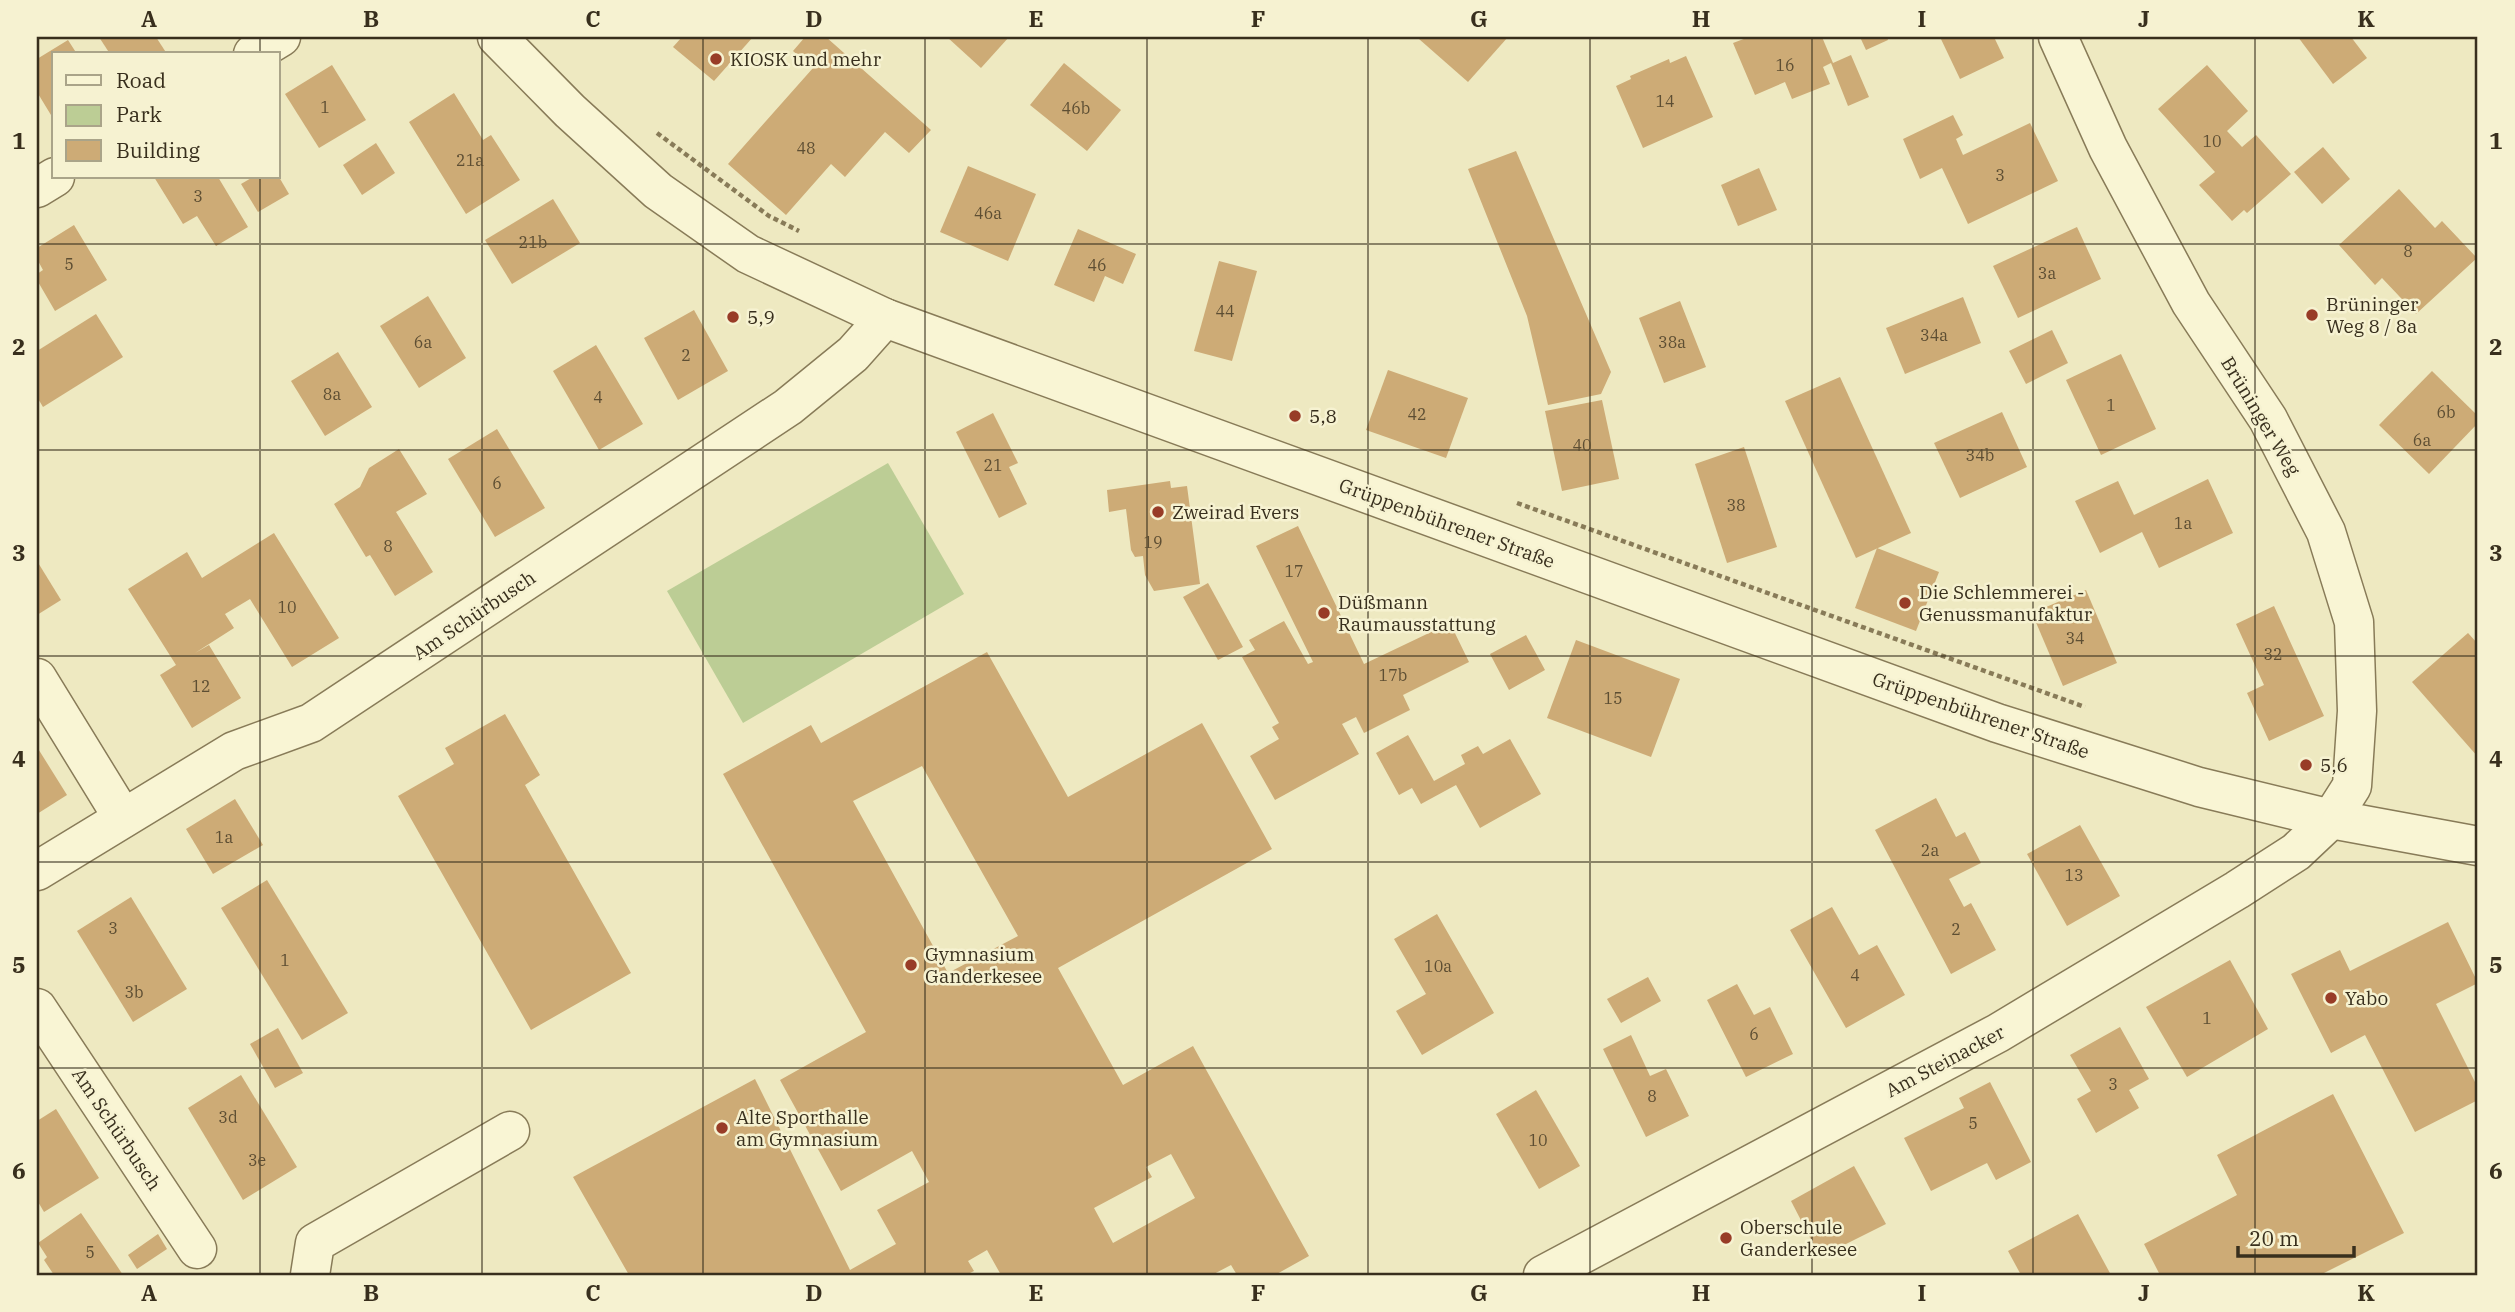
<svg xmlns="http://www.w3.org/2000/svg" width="2515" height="1312" font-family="'IBM Plex Serif',serif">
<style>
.green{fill:#bccd95}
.building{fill:#cdab76;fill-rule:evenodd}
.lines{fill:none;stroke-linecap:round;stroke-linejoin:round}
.minor-casing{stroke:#887b58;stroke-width:41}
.path{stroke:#887b58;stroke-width:4.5;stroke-dasharray:5 3.5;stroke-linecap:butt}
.minor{stroke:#f9f5d4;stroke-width:38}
.grid{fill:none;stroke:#382f1d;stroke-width:2;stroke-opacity:0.55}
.poi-dot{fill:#983c27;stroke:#f6f2d1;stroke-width:2.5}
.labels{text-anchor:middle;stroke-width:5;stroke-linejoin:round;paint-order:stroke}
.number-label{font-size:16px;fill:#5d4e33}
.poi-label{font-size:19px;fill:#382f1d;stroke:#f6f2d1;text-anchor:start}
.street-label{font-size:19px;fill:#382f1d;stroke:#f6f2d1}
.neatline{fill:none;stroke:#382f1d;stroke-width:2.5}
.grid-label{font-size:23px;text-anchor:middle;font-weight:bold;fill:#382f1d}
</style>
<rect width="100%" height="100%" fill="#eee9c1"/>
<polygon class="green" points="888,463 964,594 743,723 667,591"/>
<g class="building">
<polygon points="99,37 156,37 167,54 110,54"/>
<polygon points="682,37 753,37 714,81 673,47"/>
<polygon points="805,37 826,37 931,130 909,153 885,132 845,177 831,164 786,215 728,164 813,68 793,51"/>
<polygon points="947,37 1009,37 981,68"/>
<polygon points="1421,37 1508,37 1468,82 1419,39"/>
<polygon points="1749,37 1822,37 1833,63 1851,55 1869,97 1848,106 1831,63 1823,67 1830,84 1792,99 1785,82 1755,95 1733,43"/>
<polygon points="1860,37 1887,37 1888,40 1866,50"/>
<polygon points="1940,37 1994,37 2004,58 1960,79"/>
<polygon points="2298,37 2351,37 2367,58 2333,84"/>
<polygon points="68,40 77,54 54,54 54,120 37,92 37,59"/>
<polygon points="1686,56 1713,117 1643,148 1616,86 1631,79 1630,76 1669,59 1670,63"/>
<polygon points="1064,63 1121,110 1087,151 1030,105"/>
<polygon points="332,65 366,120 319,148 285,94"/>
<polygon points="2207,65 2248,111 2227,131 2242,147 2256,135 2291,174 2247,213 2244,210 2232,221 2199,185 2215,172 2158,109"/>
<polygon points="454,93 483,140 491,135 520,180 466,214 409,122"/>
<polygon points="1953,115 1963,135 1956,139 1963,155 2030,123 2058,181 1968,224 1942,168 1920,179 1903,139"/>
<polygon points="376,143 395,173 362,195 343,165"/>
<polygon points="2323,147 2350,179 2322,204 2294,172"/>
<polygon points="1516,151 1611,372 1601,394 1548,405 1527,316 1468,169"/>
<polygon points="968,166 1036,194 1008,261 940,232"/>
<polygon points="1759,168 1777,210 1738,226 1721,185"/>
<polygon points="154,177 218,177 248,227 216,246 197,216 183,224"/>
<polygon points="253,177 279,177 289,194 258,212 241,184"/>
<polygon points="2399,189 2435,228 2442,221 2477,258 2416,314 2382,278 2375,285 2339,245"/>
<polygon points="553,199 580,243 512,284 485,240"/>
<polygon points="74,225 107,280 55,311 37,280 37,274 43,270 37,259 37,248"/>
<polygon points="2077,227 2101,279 2018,318 1993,266"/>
<polygon points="1078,229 1136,254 1123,284 1105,276 1094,302 1054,285"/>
<polygon points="1219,261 1257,271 1232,361 1194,351"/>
<polygon points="428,296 466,358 419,388 380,326"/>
<polygon points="1963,297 1981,343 1905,374 1886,328"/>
<polygon points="1680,301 1706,367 1664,383 1639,318"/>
<polygon points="694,310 728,371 678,400 644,338"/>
<polygon points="96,314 123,357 43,407 37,397 37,351"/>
<polygon points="2052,330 2068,363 2026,384 2009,351"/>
<polygon points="596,345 643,424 599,450 553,371"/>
<polygon points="338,352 372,407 325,436 291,381"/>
<polygon points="2121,354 2156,429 2101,455 2066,380"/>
<polygon points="1388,370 1468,398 1446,458 1366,430"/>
<polygon points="2432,371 2478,416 2478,423 2429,474 2379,425"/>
<polygon points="1840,377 1911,533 1856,558 1785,401"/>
<polygon points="1602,400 1619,479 1562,491 1545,411"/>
<polygon points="2002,412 2027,467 1960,498 1934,443"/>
<polygon points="993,413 1018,463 1009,467 1027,504 999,518 956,432"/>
<polygon points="497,429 545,508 495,537 448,459"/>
<polygon points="1744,447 1777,547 1727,563 1695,464"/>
<polygon points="399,449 427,494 396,512 433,572 395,596 370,555 366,557 334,504 360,487 369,468"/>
<polygon points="2208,479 2233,533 2159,568 2142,532 2100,553 2075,501 2118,481 2134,515"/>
<polygon points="1170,481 1171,488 1187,486 1200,584 1154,591 1145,575 1143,556 1135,557 1131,550 1126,509 1109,512 1107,490"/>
<polygon points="1298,526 1364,664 1450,623 1469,662 1403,695 1410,710 1364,733 1356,717 1342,724 1359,754 1275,800 1250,756 1279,739 1272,727 1279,723 1242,657 1255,650 1249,640 1284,621 1308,664 1313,662 1256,546"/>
<polygon points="274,533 339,638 292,667 250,599 225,614 234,628 195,653 209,645 241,698 192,728 160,675 176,665 128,589 187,552 202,578"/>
<polygon points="1877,548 1939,572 1916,631 1855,608"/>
<polygon points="37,561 61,600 37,615"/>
<polygon points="1208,583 1243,647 1218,660 1183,597"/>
<polygon points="2086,590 2117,663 2063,686 2032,613"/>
<polygon points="2274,606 2324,716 2269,741 2247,693 2264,685 2236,624"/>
<polygon points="2468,633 2478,644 2478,757 2412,682"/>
<polygon points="1526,635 1545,670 1509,690 1490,654"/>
<polygon points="1576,640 1680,679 1651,757 1547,718"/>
<path d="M987,652L1068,797L1202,723L1272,849L1058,968L1123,1085L1193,1046L1309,1256L1275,1275H1237L1231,1265L1212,1275H1001L987,1250L968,1261L974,1271L966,1275H629L573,1177L755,1079L850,1270L896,1244L877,1210L929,1182L912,1151L841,1191L780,1080L866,1032L723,774L811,725L821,743ZM922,766L1018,936L948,973L853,801ZM1171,1154L1195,1198L1113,1243L1094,1208L1152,1177L1146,1167Z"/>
<polygon points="505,714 540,775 525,785 631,973 531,1030 398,796 454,764 445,748"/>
<polygon points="1408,735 1434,781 1465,764 1461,755 1478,746 1483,754 1510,739 1541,794 1480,828 1456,785 1421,804 1412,788 1399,795 1376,753"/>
<polygon points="37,747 67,795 37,814"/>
<polygon points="1936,798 1956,837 1965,832 1981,863 1949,879 1964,907 1971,903 1996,950 1951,974 1875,830"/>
<polygon points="235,799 263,845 213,874 186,829"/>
<polygon points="2080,825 2120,896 2067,926 2027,854"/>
<polygon points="267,880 348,1013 302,1040 221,908"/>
<polygon points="131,897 187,989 133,1022 77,931"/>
<polygon points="1832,907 1859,955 1877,945 1905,995 1846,1028 1790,930"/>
<polygon points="1437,914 1494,1013 1422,1055 1396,1011 1426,994 1394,939"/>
<polygon points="2448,922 2478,983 2436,1004 2478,1088 2478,1100 2415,1132 2365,1035 2331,1053 2291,974 2340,950 2350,971"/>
<polygon points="2230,960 2268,1029 2187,1077 2146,1007"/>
<polygon points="1648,977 1661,1001 1621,1023 1607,999"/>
<polygon points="1737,984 1754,1015 1770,1007 1793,1054 1746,1077 1707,1000"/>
<polygon points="2120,1027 2149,1079 2129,1090 2139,1108 2096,1133 2077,1099 2091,1091 2070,1055"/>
<polygon points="278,1028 303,1073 275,1088 250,1044"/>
<polygon points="1631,1035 1650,1076 1666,1069 1689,1116 1646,1137 1603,1049"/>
<polygon points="241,1075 297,1167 243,1200 188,1108"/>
<polygon points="1990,1082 2031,1162 1996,1180 1987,1163 1931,1191 1904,1138 1964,1108 1959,1098"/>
<polygon points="1536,1090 1580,1166 1539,1189 1496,1114"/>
<polygon points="2333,1094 2404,1233 2320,1275 2160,1275 2144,1244 2237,1195 2217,1155"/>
<polygon points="56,1109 99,1178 44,1212 37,1200 37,1121"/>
<polygon points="1854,1166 1886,1224 1820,1257 1791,1201"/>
<polygon points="81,1213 115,1263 123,1275 54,1275 44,1260 47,1257 38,1243"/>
<polygon points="2078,1214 2111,1275 2021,1275 2008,1251"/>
<polygon points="158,1234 167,1249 137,1269 128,1255"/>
</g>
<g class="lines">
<defs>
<g id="minor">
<polyline points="497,37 570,111 658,191 748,254 885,318 1997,723 2199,787 2331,819 2478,846"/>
<polyline points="253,54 281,37"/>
<polyline points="37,188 55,177"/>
<polyline points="37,678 123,818"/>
<polyline points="37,871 234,751 311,723 788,407 853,354 885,318"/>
<polyline points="37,1008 197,1249"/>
<polyline points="310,1275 315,1243 510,1131"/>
<polyline points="1543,1275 1998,1033 2237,890 2296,852 2331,819 2352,786 2357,711 2354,622 2326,532 2268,419 2191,303 2108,148 2058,37"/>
</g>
</defs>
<use href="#minor" class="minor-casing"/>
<g class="path">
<polyline points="657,133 769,216 799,231"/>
<polyline points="1517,503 2085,707"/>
</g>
<use href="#minor" class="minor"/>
</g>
<path class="grid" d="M260,37V54M482,37V1275M703,37V1275M925,37V1275M1147,37V1275M1368,37V1275M1590,37V1275M1812,37V1275M2033,37V1275M2255,37V1275M260,177V1275M37,244H2478M37,450H2478M37,656H2478M37,862H2478M37,1068H2478"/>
<g class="poi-dot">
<circle cx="716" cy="59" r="7"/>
<circle cx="2312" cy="315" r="7"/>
<circle cx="733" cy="317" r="7"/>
<circle cx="1295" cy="416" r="7"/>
<circle cx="1158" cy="512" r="7"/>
<circle cx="1905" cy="603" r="7"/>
<circle cx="1324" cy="613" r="7"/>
<circle cx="2306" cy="765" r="7"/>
<circle cx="911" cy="965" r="7"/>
<circle cx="2331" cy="998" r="7"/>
<circle cx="722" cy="1128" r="7"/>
<circle cx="1726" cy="1238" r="7"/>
</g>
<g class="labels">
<g class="number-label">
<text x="1785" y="71">16</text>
<text x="1665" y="107">14</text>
<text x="325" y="113">1</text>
<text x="1076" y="114">46b</text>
<text x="2212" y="147">10</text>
<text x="806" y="154">48</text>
<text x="470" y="166">21a</text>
<text x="2000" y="181">3</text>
<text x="198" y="202">3</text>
<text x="988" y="219">46a</text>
<text x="533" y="248">21b</text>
<text x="2408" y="257">8</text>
<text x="69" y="270">5</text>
<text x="1097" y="271">46</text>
<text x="2047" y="279">3a</text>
<text x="1225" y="317">44</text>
<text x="1934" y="341">34a</text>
<text x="423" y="348">6a</text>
<text x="1672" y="348">38a</text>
<text x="686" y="361">2</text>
<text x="332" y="400">8a</text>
<text x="598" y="403">4</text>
<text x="2111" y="411">1</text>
<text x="2446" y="418">6b</text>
<text x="1417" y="420">42</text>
<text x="2422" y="446">6a</text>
<text x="1582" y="451">40</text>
<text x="1980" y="461">34b</text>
<text x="993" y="471">21</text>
<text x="497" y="489">6</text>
<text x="1736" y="511">38</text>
<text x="2183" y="529">1a</text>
<text x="1153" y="548">19</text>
<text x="388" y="552">8</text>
<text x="1294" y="577">17</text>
<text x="287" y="613">10</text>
<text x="2075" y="644">34</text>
<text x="2273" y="660">32</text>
<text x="1393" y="681">17b</text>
<text x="201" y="692">12</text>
<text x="1613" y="704">15</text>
<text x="224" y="843">1a</text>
<text x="1930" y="856">2a</text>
<text x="2074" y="881">13</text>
<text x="113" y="934">3</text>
<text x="1956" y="935">2</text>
<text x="285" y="966">1</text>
<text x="1438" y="972">10a</text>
<text x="1855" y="981">4</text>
<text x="134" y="998">3b</text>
<text x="2207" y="1024">1</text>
<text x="1754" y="1040">6</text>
<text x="2113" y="1090">3</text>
<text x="1652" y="1102">8</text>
<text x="228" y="1123">3d</text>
<text x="1973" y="1129">5</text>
<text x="1538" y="1146">10</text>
<text x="257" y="1166">3e</text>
<text x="90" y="1258">5</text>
</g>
<g class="poi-label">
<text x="730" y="66">KIOSK und mehr</text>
<text x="2326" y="311">Brüninger<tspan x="2326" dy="22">Weg 8 / 8a</tspan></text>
<text x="747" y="324">5,9</text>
<text x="1309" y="423">5,8</text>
<text x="1172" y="519">Zweirad Evers</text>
<text x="1919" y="599">Die Schlemmerei -<tspan x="1919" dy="22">Genussmanufaktur</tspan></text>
<text x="1338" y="609">Düßmann<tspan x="1338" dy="22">Raumausstattung</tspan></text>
<text x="2320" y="772">5,6</text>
<text x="925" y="961">Gymnasium<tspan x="925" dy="22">Ganderkesee</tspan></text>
<text x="2345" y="1005">Yabo</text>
<text x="736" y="1124">Alte Sporthalle<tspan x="736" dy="22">am Gymnasium</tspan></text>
<text x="1740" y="1234">Oberschule<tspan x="1740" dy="22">Ganderkesee</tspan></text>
</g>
<g class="street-label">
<text transform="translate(2261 416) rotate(59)" y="7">Brüninger Weg</text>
<text transform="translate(1447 523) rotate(20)" y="7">Grüppenbührener Straße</text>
<text transform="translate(474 615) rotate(-34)" y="7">Am Schürbusch</text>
<text transform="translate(1981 715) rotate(19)" y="7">Grüppenbührener Straße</text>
<text transform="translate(1945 1061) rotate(-28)" y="7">Am Steinacker</text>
<text transform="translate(117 1129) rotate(56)" y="7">Am Schürbusch</text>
</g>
</g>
<rect width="2515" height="1312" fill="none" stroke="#f6f2d1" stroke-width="77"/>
<rect x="52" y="52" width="228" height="126" fill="#f6f2d1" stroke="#aaa489" stroke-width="2"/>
<rect x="66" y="75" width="35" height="10" fill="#f9f5d4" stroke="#aaa489" stroke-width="2"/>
<text x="116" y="88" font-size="21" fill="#382f1d">Road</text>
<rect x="66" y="105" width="35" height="21" fill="#bccd95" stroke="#aaa489" stroke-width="2"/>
<text x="116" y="122" font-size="21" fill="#382f1d">Park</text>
<rect x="66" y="140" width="35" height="21" fill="#cdab76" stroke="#aaa489" stroke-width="2"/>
<text x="116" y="158" font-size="21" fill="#382f1d">Building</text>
<path d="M2238 1246v10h116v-10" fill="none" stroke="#382f1d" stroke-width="3.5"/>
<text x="2249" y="1246" font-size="21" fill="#382f1d" stroke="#f6f2d1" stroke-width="5" paint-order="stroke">20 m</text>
<rect x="38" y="38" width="2438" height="1236" class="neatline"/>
<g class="grid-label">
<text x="149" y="27">A</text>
<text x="371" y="27">B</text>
<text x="593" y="27">C</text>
<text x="814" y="27">D</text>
<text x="1036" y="27">E</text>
<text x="1258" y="27">F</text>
<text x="1479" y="27">G</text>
<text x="1701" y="27">H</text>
<text x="1922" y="27">I</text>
<text x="2144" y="27">J</text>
<text x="2366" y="27">K</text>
<text x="19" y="149">1</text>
<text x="2496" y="149">1</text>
<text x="19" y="355">2</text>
<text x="2496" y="355">2</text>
<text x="19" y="561">3</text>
<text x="2496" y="561">3</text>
<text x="19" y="767">4</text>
<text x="2496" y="767">4</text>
<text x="19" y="973">5</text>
<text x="2496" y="973">5</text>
<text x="19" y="1179">6</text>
<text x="2496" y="1179">6</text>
<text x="149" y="1301">A</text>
<text x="371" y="1301">B</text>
<text x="593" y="1301">C</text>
<text x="814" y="1301">D</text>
<text x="1036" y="1301">E</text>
<text x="1258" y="1301">F</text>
<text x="1479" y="1301">G</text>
<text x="1701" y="1301">H</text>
<text x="1922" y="1301">I</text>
<text x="2144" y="1301">J</text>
<text x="2366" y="1301">K</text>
</g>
</svg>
